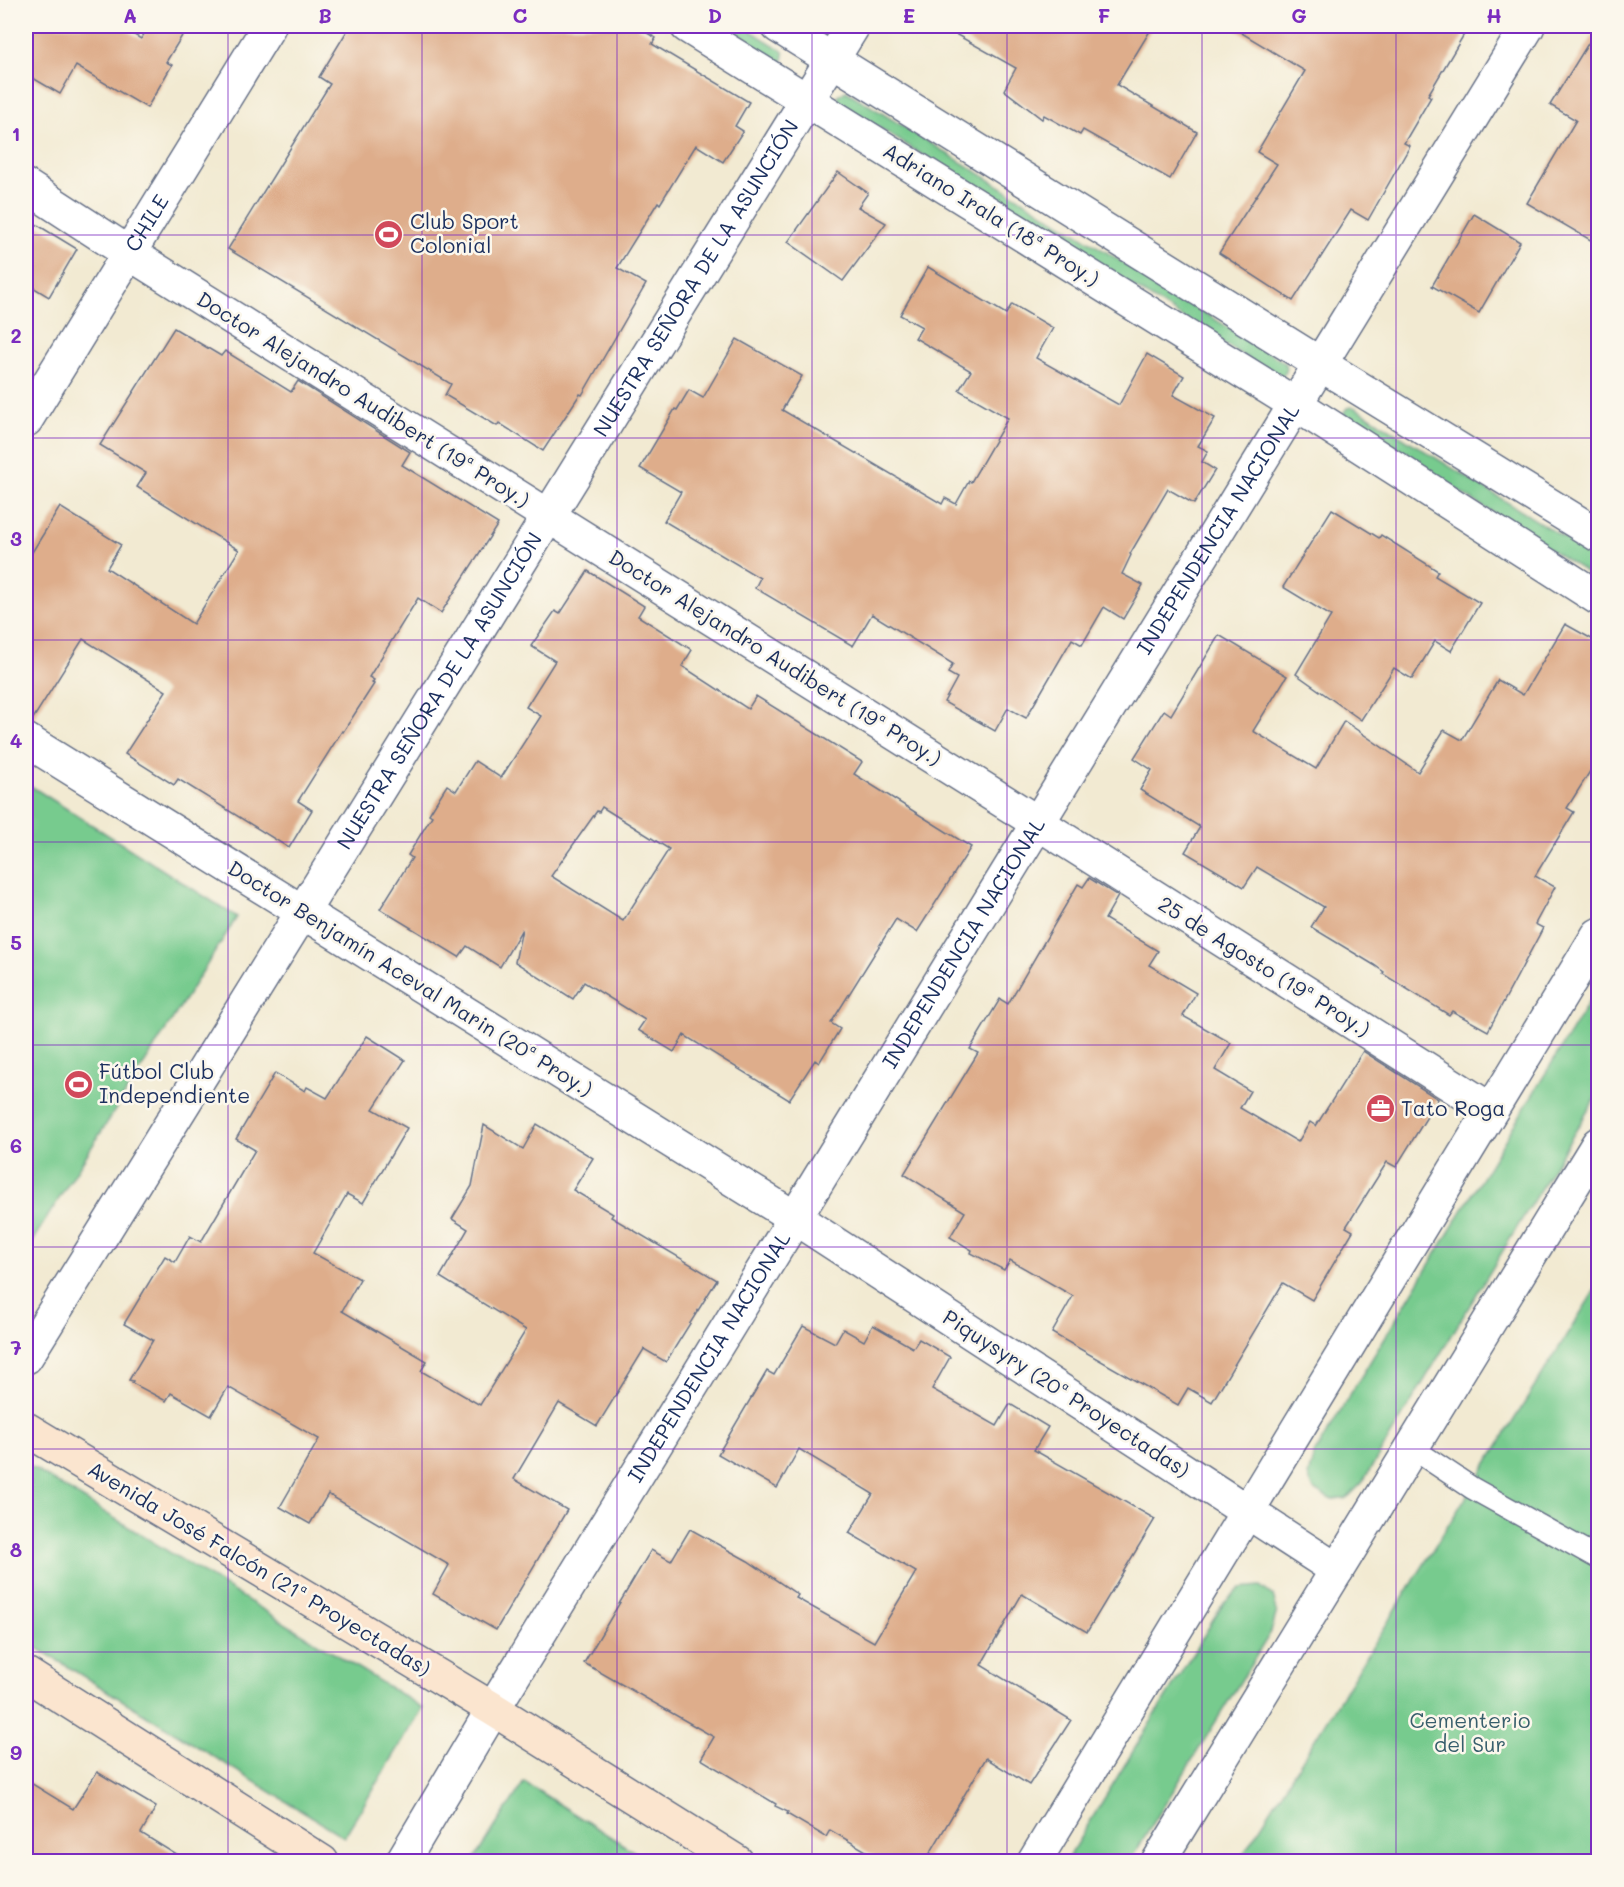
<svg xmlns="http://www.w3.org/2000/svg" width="1624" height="1887" font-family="Mali,sans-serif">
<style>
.green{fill:#77cb8e;stroke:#497d76;stroke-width:1.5}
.building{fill:#dead8b;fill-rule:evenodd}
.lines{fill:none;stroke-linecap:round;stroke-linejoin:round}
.service-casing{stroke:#667087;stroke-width:24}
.minor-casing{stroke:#667087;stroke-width:36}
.tertiary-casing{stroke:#667087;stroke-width:36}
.secondary-casing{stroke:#667087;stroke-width:36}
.service{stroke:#fff;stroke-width:21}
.minor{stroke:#fff;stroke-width:33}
.tertiary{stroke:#fff;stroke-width:33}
.secondary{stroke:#fbe5cf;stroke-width:33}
.grid{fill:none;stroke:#7b2cbf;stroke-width:1.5;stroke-opacity:0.55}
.labels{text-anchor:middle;stroke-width:5;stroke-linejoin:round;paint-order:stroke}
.street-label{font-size:21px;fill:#1b2f5e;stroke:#fbf7ec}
.poi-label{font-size:21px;fill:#1b2f5e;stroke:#fbf7ec;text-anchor:start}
.park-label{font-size:21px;fill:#375e6c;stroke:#fbf7ec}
.neatline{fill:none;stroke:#7b2cbf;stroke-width:2}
.grid-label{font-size:20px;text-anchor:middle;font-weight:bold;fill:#7b2cbf}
</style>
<rect width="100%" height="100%" fill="#fbf7ec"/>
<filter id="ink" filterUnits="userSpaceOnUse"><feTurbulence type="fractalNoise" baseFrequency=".0167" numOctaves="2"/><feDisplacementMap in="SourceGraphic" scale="12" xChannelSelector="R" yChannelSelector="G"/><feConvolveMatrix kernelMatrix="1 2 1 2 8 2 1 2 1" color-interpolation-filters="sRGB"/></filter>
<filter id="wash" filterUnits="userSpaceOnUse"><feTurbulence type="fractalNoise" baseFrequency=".008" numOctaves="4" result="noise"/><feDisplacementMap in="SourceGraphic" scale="24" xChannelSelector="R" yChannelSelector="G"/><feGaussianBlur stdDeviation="1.35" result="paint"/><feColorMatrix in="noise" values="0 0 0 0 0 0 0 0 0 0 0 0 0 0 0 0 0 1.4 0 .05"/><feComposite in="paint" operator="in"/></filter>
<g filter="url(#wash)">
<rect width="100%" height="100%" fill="#f2ead2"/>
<g class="green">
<path d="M710,26H743L780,49L784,53C784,60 783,62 776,64Z"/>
<polygon points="846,91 1284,362 1287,367 1286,372 1279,378 838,102 838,96"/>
<polygon points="1352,407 1356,408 1598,559 1598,580 1344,418 1344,412 1347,408"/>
<polygon points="26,783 237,917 26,1251"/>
<polygon points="1598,987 1598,1094 1362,1483 1346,1499 1330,1499 1314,1490 1308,1476 1314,1454"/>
<polygon points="1598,1285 1598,1861 1239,1861"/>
<polygon points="26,1464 423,1708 344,1837 26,1641"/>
<polygon points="1260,1586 1273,1596 1277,1611 1271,1632 1130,1861 1066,1861 1223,1604 1241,1588"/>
<polygon points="524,1782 649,1861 473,1861"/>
</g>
<g id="blocks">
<g class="building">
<polygon points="26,26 119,26 141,39 149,26 188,26 166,62 172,65 147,108 76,66 60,94 26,74"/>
<polygon points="350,26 635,26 656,38 652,44 749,102 735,126 743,131 723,162 696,145 660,204 658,202 617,268 646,284 582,395 580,394 543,451 499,423 497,426 445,395 451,384 228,249 330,84 319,77"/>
<polygon points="941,26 1153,26 1117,85 1197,132 1170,179 1083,130 1080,135 1044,115 1042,119 1004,90 1016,68"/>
<polygon points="1230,26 1469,26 1428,95 1431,97 1404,143 1410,146 1368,220 1351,210 1293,301 1219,253 1277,164 1257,152 1305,71"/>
<polygon points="1599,26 1599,245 1527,203 1576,120 1550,105"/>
<polygon points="838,172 868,193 858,207 886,223 843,281 788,242"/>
<polygon points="1474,214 1520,242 1479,313 1432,286"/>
<polygon points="26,218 77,249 49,297 26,283"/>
<polygon points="928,267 1006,314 1012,304 1053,328 1036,358 1119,405 1147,354 1184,376 1173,395 1215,418 1198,446 1208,451 1202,462 1215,470 1194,504 1168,489 1130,554 1131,555 1122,574 1143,585 1123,619 1104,607 1082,645 1072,639 1026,718 1008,708 995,731 944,702 957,678 948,673 953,664 872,614 853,646 755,588 760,578 664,521 681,492 640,468 675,409 677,410 689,390 703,398 737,339 802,376 782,410 942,504 945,498 956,504 969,481 971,482 1008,418 959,390 971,371 915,338 922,327 900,315"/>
<polygon points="174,328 221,356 225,351 291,392 298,381 410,452 402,465 498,524 441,613 418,598 369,677 374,680 372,683 374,684 343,732 342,731 298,801 312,810 289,848 178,779 174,785 125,754 166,691 83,639 31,722 26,721 26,562 60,507 121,545 107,568 193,624 239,550 137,487 146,473 100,445"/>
<polygon points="1332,509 1379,538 1381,535 1438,571 1435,576 1480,603 1451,651 1435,641 1412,679 1394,668 1361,720 1296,674 1331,616 1283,587"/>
<path d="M588,571L644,606L638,616L692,650L682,666L748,709L756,696L862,762L854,774L971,847L917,932L896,919L831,1023L840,1029L819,1063L815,1060L789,1100L684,1035L674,1052L638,1030L645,1020L584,982L573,999L515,962L522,929L500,967L467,946L459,957L380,909L412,858L408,855L432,816L429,814L447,785L456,791L475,761L501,778L541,716L526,707L555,661L531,646L555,611L560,614ZM602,807L669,849L623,921L551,876L597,811L599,812Z"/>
<polygon points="1565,624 1599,643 1599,757 1567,808 1574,812 1535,876 1555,887 1535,924 1543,928 1488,1031 1452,1011 1449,1015 1383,974 1384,972 1374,965 1311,927 1324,907 1257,867 1244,887 1185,852 1200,827 1140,790 1152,770 1134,758 1164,710 1171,715 1219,635 1287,676 1253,731 1316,769 1344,721 1418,772 1444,730 1462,740 1498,680 1523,695"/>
<polygon points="1089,878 1118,896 1105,919 1158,951 1149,965 1196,993 1183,1016 1231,1043 1215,1070 1250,1091 1240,1108 1298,1142 1310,1122 1316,1126 1363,1051 1438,1099 1396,1167 1387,1162 1346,1227 1353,1231 1312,1300 1283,1283 1212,1402 1188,1388 1178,1405 1052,1333 1073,1296 1010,1260 1004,1270 971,1253 972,1250 950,1237 965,1212 904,1174 978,1053 970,1049 1000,999 1008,1004 1078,884 1083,887"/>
<polygon points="367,1036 405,1060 373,1109 407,1128 363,1203 347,1194 313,1253 360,1279 342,1311 427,1361 421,1371 480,1405 526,1330 440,1277 468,1229 452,1219 472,1186 484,1125 523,1149 537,1124 593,1158 573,1190 613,1214 611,1217 717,1280 666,1362 644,1349 597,1426 559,1403 514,1479 567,1510 496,1630 433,1594 449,1565 328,1494 310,1524 280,1507 319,1439 228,1387 211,1416 171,1393 166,1401 132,1383 133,1381 129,1380 153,1340 124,1324 165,1256 175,1262 190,1236 201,1242 255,1150 236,1139 275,1073 305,1091 307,1087 327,1098"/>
<polygon points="873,1325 913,1348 919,1339 950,1357 932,1389 997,1426 1010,1404 1048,1427 1034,1450 1155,1519 1087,1632 1022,1594 981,1665 1071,1720 1029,1785 986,1758 925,1862 885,1862 830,1830 826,1837 787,1814 788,1812 775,1806 776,1804 701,1759 714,1737 584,1663 651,1550 671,1561 690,1529 748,1561 798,1595 796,1598 874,1642 916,1572 849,1533 873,1494 799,1449 777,1488 718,1454 767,1371 774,1375 803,1326 835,1343 843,1329 864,1341"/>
<polygon points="97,1772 156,1807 141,1833 188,1862 26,1862 26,1780 73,1809"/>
</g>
</g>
</g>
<g filter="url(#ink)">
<use href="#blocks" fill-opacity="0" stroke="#667087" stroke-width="1.5"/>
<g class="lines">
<defs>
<polyline id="service" points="1412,1448 1472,1488 1598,1558"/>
<g id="minor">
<polyline points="687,26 1295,404 1598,598"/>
<polyline points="778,26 1320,364 1598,535"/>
<polyline points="26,186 129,253 1038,823 1491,1110"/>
<polyline points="26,740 795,1218 1337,1570"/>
<path id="s1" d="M402,1862L493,1709L1528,26"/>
</g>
<g id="tertiary">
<path id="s2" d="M26,420L269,26"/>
<path id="s3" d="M26,1357L853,26"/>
<polyline points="1034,1862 1598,935"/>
<polyline points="1158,1862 1598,1144"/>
</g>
<g id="secondary">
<polyline points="26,1429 493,1709 737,1862"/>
<polyline points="26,1674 322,1862"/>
</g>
</defs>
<use href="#service" class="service-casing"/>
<use href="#minor" class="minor-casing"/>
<use href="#tertiary" class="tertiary-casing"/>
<use href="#secondary" class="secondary-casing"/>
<use href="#service" class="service"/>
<use href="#minor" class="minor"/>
<use href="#tertiary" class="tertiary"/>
<use href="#secondary" class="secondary"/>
</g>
</g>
<path class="grid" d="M228,26V1862M422,26V1862M617,26V1862M812,26V1862M1007,26V1862M1202,26V1862M1396,26V1862M26,235H1598M26,438H1598M26,640H1598M26,842H1598M26,1045H1598M26,1247H1598M26,1449H1598M26,1652H1598"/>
<defs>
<symbol id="stadium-disc" viewBox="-11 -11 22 22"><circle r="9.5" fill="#d1495b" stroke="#fbf7ec"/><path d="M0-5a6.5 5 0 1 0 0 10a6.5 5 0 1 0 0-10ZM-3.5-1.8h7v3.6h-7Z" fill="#fff"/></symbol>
<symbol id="office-disc" viewBox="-11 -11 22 22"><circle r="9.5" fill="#d1495b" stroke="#fbf7ec"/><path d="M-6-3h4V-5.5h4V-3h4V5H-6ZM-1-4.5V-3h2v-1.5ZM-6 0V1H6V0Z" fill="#fff"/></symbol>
</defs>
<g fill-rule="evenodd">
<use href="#stadium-disc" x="372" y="218" width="33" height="33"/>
<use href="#stadium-disc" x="62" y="1068" width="33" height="33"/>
<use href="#office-disc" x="1364" y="1092" width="33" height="33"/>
</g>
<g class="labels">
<g class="street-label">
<text transform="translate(991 215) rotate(32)" y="7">Adriano Irala (18ª Proy.)</text>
<text dy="7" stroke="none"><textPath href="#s2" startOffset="231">CHILE</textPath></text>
<text dy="7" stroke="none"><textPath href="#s3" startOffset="1270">NUESTRA SEÑORA DE LA ASUNCIÓN</textPath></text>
<text transform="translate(363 400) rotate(32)" y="7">Doctor Alejandro Audibert (19ª Proy.)</text>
<text dy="7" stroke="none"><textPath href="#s1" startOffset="1563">INDEPENDENCIA NACIONAL</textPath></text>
<text transform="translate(775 658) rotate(32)" y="7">Doctor Alejandro Audibert (19ª Proy.)</text>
<text dy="7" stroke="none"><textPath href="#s3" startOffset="784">NUESTRA SEÑORA DE LA ASUNCIÓN</textPath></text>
<text dy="7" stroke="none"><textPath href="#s1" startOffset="1077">INDEPENDENCIA NACIONAL</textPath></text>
<text transform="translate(1264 967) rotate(32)" y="7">25 de Agosto (19ª Proy.)</text>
<text transform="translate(410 979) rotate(32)" y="7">Doctor Benjamín Aceval Marin (20ª Proy.)</text>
<text dy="7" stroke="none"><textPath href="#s1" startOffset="591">INDEPENDENCIA NACIONAL</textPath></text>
<text transform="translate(1066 1394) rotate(33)" y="7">Piquysyry (20ª Proyectadas)</text>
<text transform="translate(259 1569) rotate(31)" y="7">Avenida José Falcón (21ª Proyectadas)</text>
</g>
<g class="poi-label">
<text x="410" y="229">Club Sport<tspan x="410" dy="24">Colonial</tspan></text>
<text x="99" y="1079">Fútbol Club<tspan x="99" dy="24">Independiente</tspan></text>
<text x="1401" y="1116">Tato Roga</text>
</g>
<g class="park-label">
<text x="1470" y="1728">Cementerio<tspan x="1470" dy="24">del Sur</tspan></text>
</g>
</g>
<rect width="1624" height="1887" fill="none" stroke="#fbf7ec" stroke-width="66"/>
<rect x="33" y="33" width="1558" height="1821" class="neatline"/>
<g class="grid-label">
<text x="130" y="23">A</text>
<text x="325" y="23">B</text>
<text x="520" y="23">C</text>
<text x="715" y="23">D</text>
<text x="909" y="23">E</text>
<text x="1104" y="23">F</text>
<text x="1299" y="23">G</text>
<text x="1494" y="23">H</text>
<text x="16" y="141">1</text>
<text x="16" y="343">2</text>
<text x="16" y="546">3</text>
<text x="16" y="748">4</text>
<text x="16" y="950">5</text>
<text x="16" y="1153">6</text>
<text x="16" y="1355">7</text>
<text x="16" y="1557">8</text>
<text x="16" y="1760">9</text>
</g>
</svg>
